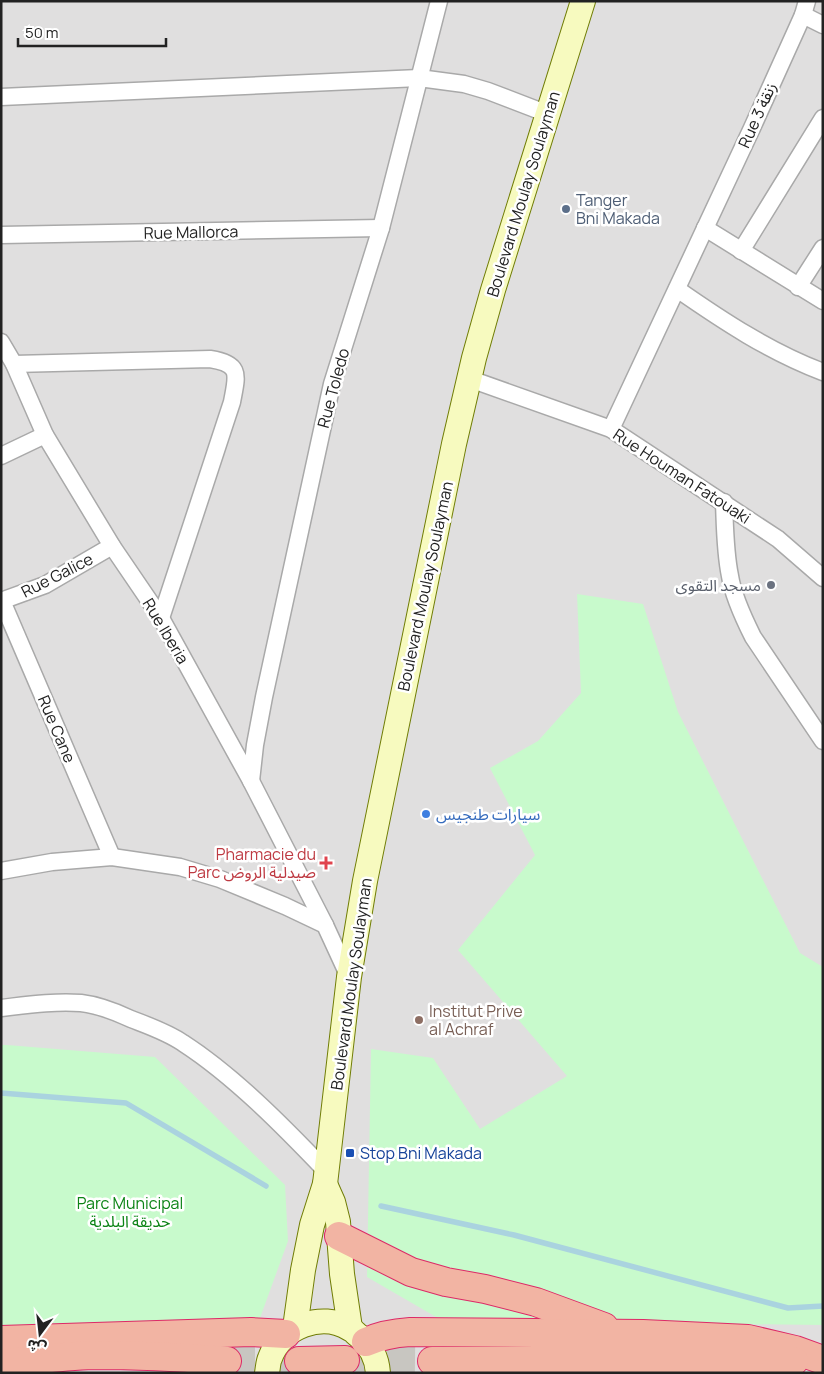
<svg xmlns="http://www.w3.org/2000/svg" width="824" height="1374" font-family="Manrope,'Noto Sans Arabic',sans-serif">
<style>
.residential{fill:#e0dfdf}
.park{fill:#c8facc}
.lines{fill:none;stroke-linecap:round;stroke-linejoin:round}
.stream{stroke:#aad3df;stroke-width:5.5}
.trunk-tunnel{stroke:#c8c6c1;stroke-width:28;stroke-dasharray:28 14;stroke-linecap:butt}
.minor-casing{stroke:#a9a9a9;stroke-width:19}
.secondary-casing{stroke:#707d05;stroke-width:26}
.trunk-casing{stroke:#dc2a67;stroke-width:30}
.minor{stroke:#fff;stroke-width:16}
.secondary{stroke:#f7fabf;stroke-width:24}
.trunk{stroke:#f2b4a3;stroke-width:28}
.service-dot{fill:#5c6f8a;stroke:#fff;stroke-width:2}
.worship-dot{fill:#6b7280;stroke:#fff;stroke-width:2}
.shop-dot{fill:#3f7fe0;stroke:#fff;stroke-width:2}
.health-dot{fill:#e0444e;stroke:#fff;stroke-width:2}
.education-dot{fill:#8d6e63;stroke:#fff;stroke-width:2}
.transit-dot{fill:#1a4fb4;stroke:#fff;stroke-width:2}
.labels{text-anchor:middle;stroke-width:5;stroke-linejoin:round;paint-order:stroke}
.street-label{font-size:16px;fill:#222;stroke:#fff}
.service-label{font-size:16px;fill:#4e5e75;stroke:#fff;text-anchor:start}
.worship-label{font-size:16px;fill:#5b616d;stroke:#fff;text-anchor:end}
.shop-label{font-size:16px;fill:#366cbe;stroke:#fff;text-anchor:start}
.health-label{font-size:16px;fill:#be3a42;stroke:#fff;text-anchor:end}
.education-label{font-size:16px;fill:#785e54;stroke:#fff;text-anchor:start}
.transit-label{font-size:16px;fill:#164399;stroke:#fff;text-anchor:start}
.park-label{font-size:16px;fill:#0c8416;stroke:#fff}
</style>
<rect width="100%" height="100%" fill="#f2efe9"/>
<rect class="residential" x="1" y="1" width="822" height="1372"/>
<g class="park">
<polygon points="577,594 643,604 678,712 800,953 823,967 823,1325 443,1321 367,1277 371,1049 433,1058 480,1129 567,1076 458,950 535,855 490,768 538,741 581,693"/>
<polygon points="1,1045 7,1045 155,1057 285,1185 288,1241 260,1318 224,1335 1,1352"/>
</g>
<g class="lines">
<g class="stream">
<polyline points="1,1093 126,1103 266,1186"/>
<polyline points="381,1206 514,1235 788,1308 823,1306"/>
</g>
<g class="trunk-tunnel">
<polyline points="345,1360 432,1361"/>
<polyline points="227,1361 299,1361"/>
</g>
<defs>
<g id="minor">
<polyline points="803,15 823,25"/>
<polyline points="1,97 419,78 464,84 488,91 548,114"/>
<polyline points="705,228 823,301"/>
<polyline points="1,235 381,228"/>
<polyline points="741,251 823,118"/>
<polyline points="798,287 823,248"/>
<path d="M677,289C723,321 770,352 823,372"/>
<polyline points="1,342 14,364 45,435 112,546 161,618 251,781 325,925"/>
<path d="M14,364L210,359C242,364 237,375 232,402L161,618"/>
<polyline points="470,379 611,429 778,539 823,578"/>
<polyline points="611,429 752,128 803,15 807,1"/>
<polyline points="1,456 45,435"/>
<path d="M724,502C725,527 725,552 730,576C733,596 744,619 753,637L823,741"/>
<polyline points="1,601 45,585 112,546"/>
<polyline points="2,601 112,857"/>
<polyline points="251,781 255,745 264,697 332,384 381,228 439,1"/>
<polyline points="1,871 52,862 112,857 180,867 220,879 285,906 325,925 349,977"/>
<path d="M1,1008C27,1005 54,1001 81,1003C98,1005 116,1012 131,1019C149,1026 167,1032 183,1043C234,1076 284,1127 326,1171"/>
</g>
<g id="secondary">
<polyline points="325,1184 333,1202 338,1222 342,1274 350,1328"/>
<polyline points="295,1328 303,1270 312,1225 325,1184 349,977 365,881 454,444 474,358 493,290 583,1"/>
<path d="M267,1373C268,1368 268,1362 270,1358C281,1327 322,1311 350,1329C353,1330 356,1334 359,1336C370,1345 377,1358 378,1373"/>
</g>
<g id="trunk">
<polyline points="339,1236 411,1272 446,1282 485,1289 536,1302 604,1327"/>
<polyline points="1,1340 251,1332 286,1334"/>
<path d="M366,1342C381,1335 394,1333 410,1332L643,1334L748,1339L795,1350L823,1360"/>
<polyline points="299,1361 345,1360"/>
<polyline points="432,1361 794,1361"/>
<path d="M1,1364C32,1360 62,1356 93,1355C138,1355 183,1357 227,1361"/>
</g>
</defs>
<use href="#minor" class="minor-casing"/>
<use href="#secondary" class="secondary-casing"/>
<use href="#trunk" class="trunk-casing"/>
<use href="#minor" class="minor"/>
<use href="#secondary" class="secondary"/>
<use href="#trunk" class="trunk"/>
</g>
<circle class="service-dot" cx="566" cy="209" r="5"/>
<circle class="worship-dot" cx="771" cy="585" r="5"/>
<circle class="shop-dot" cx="426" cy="814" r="5"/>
<path class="health-dot" d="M323.5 855.5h5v5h5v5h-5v5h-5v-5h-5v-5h5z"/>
<circle class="education-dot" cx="419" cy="1020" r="5"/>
<rect class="transit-dot" x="345" y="1148" width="10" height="10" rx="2.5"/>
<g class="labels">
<g class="street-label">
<text transform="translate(757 115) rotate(-66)" y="6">Rue 3 زنقة</text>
<text transform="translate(523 194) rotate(-73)" y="6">Boulevard Moulay Soulayman</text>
<text transform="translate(191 232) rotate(-1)" y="6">Rue Mallorca</text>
<text transform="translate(333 388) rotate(-75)" y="6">Rue Toledo</text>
<text transform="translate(682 476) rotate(33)" y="6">Rue Houman Fatouaki</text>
<text transform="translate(57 575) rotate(-27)" y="6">Rue Galice</text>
<text transform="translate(425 586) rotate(-78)" y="6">Boulevard Moulay Soulayman</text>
<text transform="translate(166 631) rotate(59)" y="6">Rue Iberia</text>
<text transform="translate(57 729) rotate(67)" y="6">Rue Cane</text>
<text transform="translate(351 984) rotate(-82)" y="6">Boulevard Moulay Soulayman</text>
</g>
<g class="service-label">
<text x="576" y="206">Tanger<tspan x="576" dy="18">Bni Makada</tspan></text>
</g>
<g class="worship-label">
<text x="761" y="591">مسجد التقوى</text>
</g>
<g class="shop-label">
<text x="436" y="820">سيارات طنجيس</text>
</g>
<g class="health-label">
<text x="316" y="860">Pharmacie du<tspan x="316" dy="18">Parc صيدلية الروض</tspan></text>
</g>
<g class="education-label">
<text x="429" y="1017">Institut Prive<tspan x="429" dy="18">al Achraf</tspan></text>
</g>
<g class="transit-label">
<text x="360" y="1159">Stop Bni Makada</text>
</g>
<g class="park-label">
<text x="130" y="1209">Parc Municipal<tspan x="130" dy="18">حديقة البلدية</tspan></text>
</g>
</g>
<rect width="824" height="1374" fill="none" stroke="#222222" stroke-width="5"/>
<g transform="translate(40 1334) rotate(195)" stroke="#ffffff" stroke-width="4" paint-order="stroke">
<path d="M0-4L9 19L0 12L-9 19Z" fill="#222222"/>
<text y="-8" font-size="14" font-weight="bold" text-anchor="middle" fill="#222222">ش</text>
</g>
<path d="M18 38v8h148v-8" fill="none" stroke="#222222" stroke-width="2.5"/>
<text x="25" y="38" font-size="15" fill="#222222" stroke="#ffffff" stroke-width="4" paint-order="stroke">50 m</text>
</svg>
